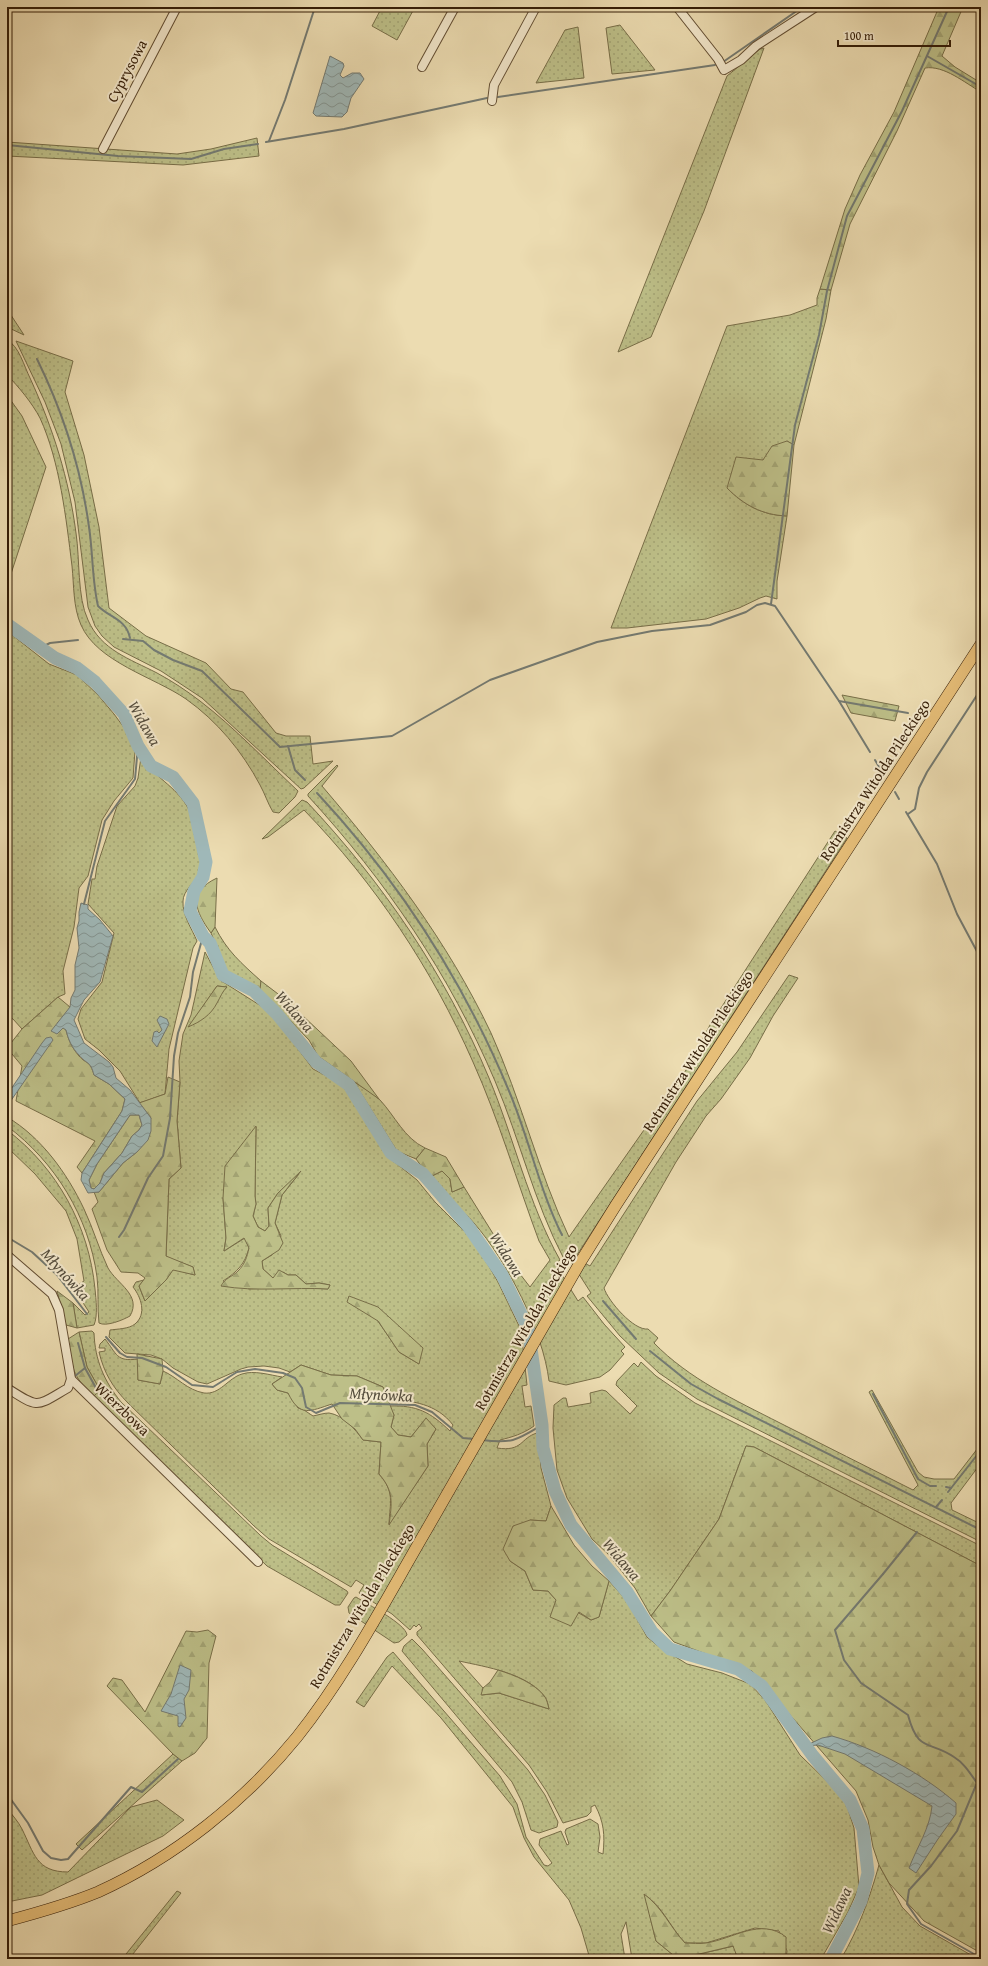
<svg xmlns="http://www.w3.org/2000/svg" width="988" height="1966" font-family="'Gentium Book Plus',serif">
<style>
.grass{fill:url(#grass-dots);stroke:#786e48;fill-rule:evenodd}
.forest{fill:url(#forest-firs);stroke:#786e48}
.water{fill:url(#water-waves);stroke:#747a71;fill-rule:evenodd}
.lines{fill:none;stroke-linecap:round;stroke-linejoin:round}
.stream{stroke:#747a71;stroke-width:2}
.river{stroke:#9fb8b8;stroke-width:13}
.minor-casing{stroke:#624d32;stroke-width:10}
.major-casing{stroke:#341d07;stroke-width:12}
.minor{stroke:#f3e8cc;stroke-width:8}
.major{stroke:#e6be78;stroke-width:11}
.labels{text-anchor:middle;stroke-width:4;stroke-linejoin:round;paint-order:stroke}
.street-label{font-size:15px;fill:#341d07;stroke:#f3e8cc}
.water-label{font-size:16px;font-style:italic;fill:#544c3c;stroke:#f3e8cc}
</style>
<defs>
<pattern id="grass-dots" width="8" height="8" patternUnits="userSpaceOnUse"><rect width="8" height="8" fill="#bdbf88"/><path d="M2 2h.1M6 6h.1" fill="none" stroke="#a3a474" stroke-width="1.8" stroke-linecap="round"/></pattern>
<pattern id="forest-firs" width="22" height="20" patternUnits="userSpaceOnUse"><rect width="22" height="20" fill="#bdbf88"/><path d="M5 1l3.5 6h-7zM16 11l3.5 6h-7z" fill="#a3a474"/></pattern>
<pattern id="water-waves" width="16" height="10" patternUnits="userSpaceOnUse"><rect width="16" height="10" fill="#9fb8b8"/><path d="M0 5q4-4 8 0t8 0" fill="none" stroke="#829594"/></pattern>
</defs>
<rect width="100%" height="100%" fill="#ecdcb1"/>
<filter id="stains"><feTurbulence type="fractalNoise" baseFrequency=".005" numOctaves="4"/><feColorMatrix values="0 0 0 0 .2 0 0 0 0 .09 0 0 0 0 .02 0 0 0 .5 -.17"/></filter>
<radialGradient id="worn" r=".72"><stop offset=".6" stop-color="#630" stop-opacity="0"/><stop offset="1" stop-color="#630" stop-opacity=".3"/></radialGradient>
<g class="grass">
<polygon points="382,7 415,7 397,40 372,26"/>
<polygon points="620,25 655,70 612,74 606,28"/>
<polygon points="578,27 584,78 536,83 565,30"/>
<polygon points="764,48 704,211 651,337 618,352 727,76 760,49"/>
<polygon points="257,138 259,156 183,165 7,156 7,142 177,154 211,149"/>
<path d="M820,289L831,290L826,319L794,445L787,441L727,488C744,505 762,515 787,516L777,581V599L766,596L760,598L739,608L706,619L627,628H611L727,326L790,315L817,305V298Z"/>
<polygon points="7,309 24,335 7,327"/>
<path d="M7,340C19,346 24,366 30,378C53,428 69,479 76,533C80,559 77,597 88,620C101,650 130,659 157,673C172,681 187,691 200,701C235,728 266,761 298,791L295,797L279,813L273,812C268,804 265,794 260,785C242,751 217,721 186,699C154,677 97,662 81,625C73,607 74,585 72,566C66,518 60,462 40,418C32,403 19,387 7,375Z"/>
<polygon points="16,341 73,361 65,392 84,455 99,527 109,608 146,636 206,663 231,689 243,692 276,733 286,736 310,736 313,764 333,761 304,788 301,789 202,698 161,671 114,647 102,636 95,626 88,607 75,502 61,444 45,402"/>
<polygon points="7,395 22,416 46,467 7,586"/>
<polygon points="7,631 49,664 77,675 98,695 114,714 125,729 135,751 133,778 114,801 102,820 88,876 79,888 74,927 63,971 65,994 58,997 22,1029 13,1019 7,1016"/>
<path d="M141,757C157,781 179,786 192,816C195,824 204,867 200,873C195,882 183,891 183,901C182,915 192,929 197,941L193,948L169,1049L165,1094L140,1103L120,1071L99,1050L85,1039L78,1019L81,1009L102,982L114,933L88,904L92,879H95L97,866L117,806L135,786L138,778Z"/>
<path d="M337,765L338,766L322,786C387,862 448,942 491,1033C521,1099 538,1171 569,1237L686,1070L710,1025L835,831L847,838L575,1258L590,1266L697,1101L737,1052L789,975L798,978L773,1016L750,1058L721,1099L706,1116L676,1162L604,1288C608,1301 634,1331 648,1329L658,1338L654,1343C689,1379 735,1400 780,1423C824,1445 869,1468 913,1490L918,1485L869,1392L872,1390L918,1472L924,1477L934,1479H954L981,1444V1463L951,1503L952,1510L981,1524V1542L697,1399L659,1373L620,1336L587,1296L591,1293L568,1257L564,1259C534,1202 520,1140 495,1081C450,975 386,881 308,796V794Z"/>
<path d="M302,800L307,802C383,883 446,975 489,1078C514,1138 528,1203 560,1260L555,1264L578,1301L583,1297L604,1324L625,1347L621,1351L624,1354L610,1370L600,1377L566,1385L549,1381C543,1331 507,1261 474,1223C468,1215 459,1210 452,1202C444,1194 438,1184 432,1176L442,1171L450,1179L452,1192L464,1187L510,1261L530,1287L550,1260L539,1241C517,1182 499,1120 473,1062C432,969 375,883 304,810L268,837L262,839Z"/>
<path d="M215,927C227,951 241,963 261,981L260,989L227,972L221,964L219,951L211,933Z"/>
<path d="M205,952L220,980L261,1006L280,1025L313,1069L340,1083L348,1093L387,1156L417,1180L435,1202L466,1233L480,1251L498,1282L521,1330L527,1385L522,1386L525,1407L531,1406L534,1426C523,1434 512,1437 500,1440L497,1448C523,1452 520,1438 537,1433L539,1443L541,1468L551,1506L546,1521L530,1520L510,1561L525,1571L533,1590L548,1591L556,1600L591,1620L599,1617L609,1581L627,1601L647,1637L658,1646L687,1664L722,1673L750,1684L765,1700L800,1755L841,1795L847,1806L854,1828L859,1887L848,1912L821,1959H786L787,1951L779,1931L755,1928L706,1943H685C670,1927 663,1907 645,1895L656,1941L678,1959H632L626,1922L621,1934L625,1959H590L581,1928L569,1900L534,1857L524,1838L513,1807L441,1718L392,1666L364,1707L356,1702L387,1657L393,1652L500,1776L517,1804L526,1837L544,1865L548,1866L552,1863L539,1845L540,1839L561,1831L567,1845L569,1844L565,1832L566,1829L590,1819L598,1824L600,1837L598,1852L603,1854C605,1835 604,1822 595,1805L591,1807V1812L587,1816L563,1823L547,1792L529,1765L417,1635V1632L422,1628L419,1624L416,1627L414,1625L410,1630L392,1614L359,1593L364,1585L356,1580L351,1587L269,1539L254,1526L128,1403C113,1388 104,1373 99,1352L105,1351V1348H99L100,1344L105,1339C117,1354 116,1362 138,1359V1380L160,1384L163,1371C177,1377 187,1390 204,1393C220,1395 228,1378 242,1374C254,1370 270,1375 282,1377L272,1384L277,1390L288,1393L298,1408L304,1410L313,1416C318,1415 324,1413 329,1413C343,1415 355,1429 363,1440L381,1442L379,1474C395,1492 390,1502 389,1524L428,1466L427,1444L436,1429L426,1419L411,1437L398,1435L391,1427L394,1415L389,1406C417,1405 430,1412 450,1431L453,1425C437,1404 412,1400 388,1400L383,1387L357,1376L331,1375L301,1365L290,1372L279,1368L264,1366L248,1367L241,1369L207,1384L198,1382L173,1368L162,1359L151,1355L125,1353L109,1337L110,1330C117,1329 129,1329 135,1324C147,1314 141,1297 133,1287L136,1282L144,1280L139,1286L145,1301L166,1280L173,1269L195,1275L193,1267L166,1257L169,1179L181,1168L177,1121L180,1082L179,1061L183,1034L191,1015ZM217,986L227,987L189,1027ZM256,1127L255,1196L256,1204L253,1216L258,1227L265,1231L269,1226L268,1208L278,1193L299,1174L282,1195L275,1223L281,1236L272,1255L262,1261L263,1269L273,1278L283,1272L288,1275H296L306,1284L319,1283L330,1285L328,1289L298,1287L249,1289L223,1281C237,1272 245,1264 249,1248L245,1238L224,1251L226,1238L223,1198ZM378,1321L419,1364L399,1352ZM459,1661C486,1667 527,1673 545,1697C547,1700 548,1705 549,1709L499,1693L482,1695L483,1688Z"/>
<path d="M354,1082C362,1087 373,1093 380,1100C395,1116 404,1138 425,1148L416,1159L397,1151Z"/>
<path d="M7,1117C41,1137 67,1173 84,1209C93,1228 99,1249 108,1268C117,1284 142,1295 130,1316C123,1320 106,1327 99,1323C97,1307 99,1292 97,1277C89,1217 55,1162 7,1126Z"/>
<path d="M7,1130C57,1168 89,1226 95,1289C96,1299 98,1316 94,1325L77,1328L73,1303L85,1315L89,1312L78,1295L75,1287L84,1281L77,1239L66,1211L35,1174L7,1147Z"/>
<path d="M92,1331L94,1333C95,1360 104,1381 121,1402L261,1536L272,1545L347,1591L348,1593L340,1605H335L267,1566L93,1397L100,1390L87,1367L79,1332Z"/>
<polygon points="641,1362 656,1376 695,1403 981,1546 981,1566 754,1447 746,1446 719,1519 670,1591 651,1616 635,1588 608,1554 592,1539 567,1498 557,1470 553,1428 554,1405 563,1398 566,1398 568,1407 591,1403 590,1393 602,1390 606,1391 630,1414 637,1406 616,1385 617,1381 634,1363 638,1367"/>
<path d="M356,1597C367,1604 406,1624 407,1635L399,1642L394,1643L349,1613L348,1607L354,1598Z"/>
<polygon points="412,1639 422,1649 528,1770 545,1795 558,1822 557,1827 539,1833 531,1830 522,1802 512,1782 402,1651 404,1646"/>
<polygon points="173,1754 182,1761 82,1850 76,1844"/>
<path d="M157,1800L184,1820L163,1836L42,1895L7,1902V1808C12,1815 18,1821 22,1829C34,1853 36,1872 68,1872L131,1807Z"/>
<path d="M879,1865L902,1907L920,1926L978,1959H841C859,1928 869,1900 879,1865Z"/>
<polygon points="177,1891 181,1893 129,1959 122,1959"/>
<polygon points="734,1946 738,1959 678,1959"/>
</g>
<g class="forest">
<path d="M939,7H963L942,56L955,67L981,83V92C965,83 944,65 925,68L897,131L850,224L831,290L820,289L845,209L860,175L894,112Z"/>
<path d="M787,441L794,445L787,516C762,515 744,505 727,488L736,457L763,460L772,446Z"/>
<polygon points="842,695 899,706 895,721 851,713"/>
<path d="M217,878L215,927L211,933C195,911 187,892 217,878Z"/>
<polygon points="261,981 286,1000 351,1061 379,1099 318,1056 309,1040 260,989"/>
<path d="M217,986L227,987C222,992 221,996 217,1003C211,1015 200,1022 188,1027Z"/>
<path d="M58,997L70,1007L66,1015L57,1023L66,1030C68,1039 72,1048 79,1056C87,1065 90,1060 94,1075L109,1084L125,1099L122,1111L82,1173L77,1167L95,1141L16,1101L22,1066L7,1048L22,1029Z"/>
<polygon points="168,1077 180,1082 177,1121 181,1168 169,1179 166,1256 193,1267 195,1275 173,1270 166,1280 145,1301 139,1286 145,1278 138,1273 121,1272 107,1250 92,1209 98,1202 94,1192 99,1192 123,1163 137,1152 151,1118 139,1103 165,1094"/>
<polygon points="130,1115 139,1115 142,1125 139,1130 132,1136 122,1153 104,1173 100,1183 94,1189 91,1188 89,1180 97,1164"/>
<path d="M256,1126L255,1196L256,1204L253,1216L258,1227L265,1231L269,1226L268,1208L278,1193L301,1171L282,1195L275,1223L283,1243L279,1250L262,1261L263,1269L273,1278L279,1270L288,1275H296L306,1284L319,1283L330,1285L328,1289C293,1287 256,1292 221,1286C225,1278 232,1277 238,1271C245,1264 247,1257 249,1248L244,1238L224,1251L226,1238L223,1198L225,1166Z"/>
<polygon points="425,1148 446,1157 464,1187 452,1192 450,1179 442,1171 432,1176 422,1167 416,1159"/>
<polygon points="57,1291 73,1303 77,1328 66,1325"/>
<polygon points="349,1296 378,1307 423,1348 419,1364 399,1352 378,1321 347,1302"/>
<path d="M79,1332L87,1367L100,1390L93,1397C72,1374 72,1369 68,1339Z"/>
<polygon points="137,1354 162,1359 163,1371 160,1384 138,1380"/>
<path d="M301,1365L331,1375L357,1376L383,1387L394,1415L391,1427L398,1435L411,1437L426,1418L436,1429L427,1444L428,1466L389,1525C392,1503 394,1491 379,1474L381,1442L363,1440L355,1429L342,1419L332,1404C310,1411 300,1418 288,1393L277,1390L272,1384Z"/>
<polygon points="746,1446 754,1447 981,1566 981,1953 924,1921 889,1883 879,1865 873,1847 868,1820 856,1791 752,1671 674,1642 651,1616 670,1591 719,1519"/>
<polygon points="551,1506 574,1545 592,1566 609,1581 599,1617 591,1620 579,1612 571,1626 550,1617 556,1600 548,1591 533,1590 525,1571 510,1561 503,1549 513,1526 530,1520 546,1521"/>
<polygon points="208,1630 216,1636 209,1663 207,1738 195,1753 182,1761 173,1754 107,1686 113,1678 122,1680 145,1712 186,1631 197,1632"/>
<path d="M498,1670C514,1675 535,1683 545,1697C547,1700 548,1705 549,1709L499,1693L481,1695L483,1688L490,1682Z"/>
<path d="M644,1894C662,1907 670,1927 685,1943C691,1943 700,1944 706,1943C733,1939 761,1917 786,1937V1959H738L733,1946L678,1959L656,1941Z"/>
</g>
<g class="water">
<polygon points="330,56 343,63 344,66 340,75 343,78 352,73 360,73 364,79 351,98 347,112 342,117 316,116 313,113"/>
<path d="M81,903L88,905V909L100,920L113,936L100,982L84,1000L74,1020L84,1043L109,1062L113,1067L116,1078L130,1090L151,1118V1131L148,1140L137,1152L123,1163L99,1192L88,1193L81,1180L82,1173L122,1111L125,1099L109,1084L94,1075C90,1060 87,1065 79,1055C72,1048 68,1039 66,1030L63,1028L57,1034L51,1031L70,1007L71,998L75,990V965L79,948L77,928L79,921V912ZM130,1115H139L142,1125L139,1130L132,1136L122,1153L104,1173L100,1183L94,1189L91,1188L89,1180L97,1164Z"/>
<polygon points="160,1016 167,1019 169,1024 157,1047 152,1041 154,1032 157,1031 159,1033 162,1030 157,1020"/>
<polygon points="51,1037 53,1040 10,1102 7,1100 7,1095 42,1043 46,1038"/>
<polygon points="180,1665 191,1670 189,1690 184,1699 186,1718 180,1727 178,1726 178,1716 161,1711 171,1694"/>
<path d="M832,1736C875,1748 923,1774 956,1803V1814L938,1839L916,1873L909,1868C917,1847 930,1828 932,1806L845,1754L818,1745L805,1746L822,1738Z"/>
</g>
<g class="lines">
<g class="stream">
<polyline points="927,56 981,87"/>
<polyline points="723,62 801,8"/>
<polyline points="498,97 715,65"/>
<polyline points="269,141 285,100 315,7"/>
<polyline points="266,142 344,129 487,98"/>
<polyline points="7,145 118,156 191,159 224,149 258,144"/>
<path d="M37,359C63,412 81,468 89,527C93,553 92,580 98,606C110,618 126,619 130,638"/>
<polyline points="771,604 795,425 819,335 827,291 847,216 902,111 949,7"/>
<polyline points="123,639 143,641 154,650 173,660 202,671 280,747 392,736 490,680 597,642 652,631 710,625 746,612 757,605 765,603 775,606 839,701 870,752"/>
<polyline points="40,648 50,643 78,640"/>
<polyline points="839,701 908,713"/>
<polyline points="288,746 295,770 305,780"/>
<polyline points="875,760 884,775"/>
<polyline points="895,792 899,799"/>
<path d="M317,793C398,880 463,980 509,1091C529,1138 539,1189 562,1235"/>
<polyline points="906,812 937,864 957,914 981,959"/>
<polyline points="908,814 915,809 919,788 927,772 981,689"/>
<polyline points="84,904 105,821 135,779 138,746"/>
<polyline points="7,1237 32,1252 57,1275 87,1314"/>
<polyline points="119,1237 124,1230 148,1178 163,1156 170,1118 174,1056 178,1033 190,997 193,972 203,936"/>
<polyline points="603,1301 636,1339"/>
<polyline points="106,1337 120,1353 127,1357 142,1358 166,1367 192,1385 213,1387 237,1372 255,1369 283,1373 295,1378 302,1388 306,1407 316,1413 340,1403 415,1405 432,1412 463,1438 474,1439"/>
<polyline points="78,1343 85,1368"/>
<polyline points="650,1351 691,1384 718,1399 981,1530"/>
<polyline points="75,1376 85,1368 96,1388 111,1404"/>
<polyline points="873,1394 918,1479 930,1486 936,1486"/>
<path d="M482,1440C512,1444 517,1440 542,1425"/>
<polyline points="946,1487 951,1488"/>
<polyline points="948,1492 981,1450"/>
<polyline points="936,1507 942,1500"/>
<path d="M883,1574L835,1630L844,1660L861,1683L908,1715C918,1753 929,1740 954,1757C964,1763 970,1773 977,1783"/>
<polyline points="883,1574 917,1532"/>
<polyline points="981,1773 957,1831 931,1866 909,1890 907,1904 921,1924 981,1958"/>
<polyline points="7,1794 28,1823 43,1851 51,1858 61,1860 68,1859 131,1787 142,1792 178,1759"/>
</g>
<polyline class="river" points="7,624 55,658 77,668 95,682 124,714 138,746 151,766 173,777 193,803 206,862 203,877 194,891 190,911 203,936 210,943 223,975 254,991 277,1014 316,1062 349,1085 391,1153 423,1174 468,1226 502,1275 528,1328 542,1425 543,1448 555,1491 571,1525 627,1592 652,1632 670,1649 738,1669 762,1686 813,1756 850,1800 863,1829 868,1873 861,1901 831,1959"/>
<defs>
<g id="minor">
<polyline points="677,7 718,59 724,70 741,60 756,46 816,7"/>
<polyline points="422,67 455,7"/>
<polyline points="492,101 494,85 536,7"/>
<polyline points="103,149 177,7"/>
<polyline points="7,1255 52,1294 59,1310 71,1379 258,1562"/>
<path d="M7,1388C40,1409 35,1407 68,1388L71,1379"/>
</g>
<path id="major" d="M7,1921C37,1913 69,1904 98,1892C175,1857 244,1802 297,1737C348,1673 386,1599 427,1529C478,1440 530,1351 581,1261L616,1205L981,644"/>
</defs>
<use href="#minor" class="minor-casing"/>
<use href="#major" class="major-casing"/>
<use href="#minor" class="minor"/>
<use href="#major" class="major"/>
</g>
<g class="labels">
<g class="street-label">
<text transform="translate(127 71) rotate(-62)" y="5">Cyprysowa</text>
<text transform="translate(875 780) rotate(-57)" y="5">Rotmistrza Witolda Pileckiego</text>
<text transform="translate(698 1051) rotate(-57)" y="5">Rotmistrza Witolda Pileckiego</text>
<text transform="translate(526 1327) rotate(-60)" y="5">Rotmistrza Witolda Pileckiego</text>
<text transform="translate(122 1409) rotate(44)" y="5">Wierzbowa</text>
<text transform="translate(362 1606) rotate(-59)" y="5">Rotmistrza Witolda Pileckiego</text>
</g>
<g class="water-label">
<text transform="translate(145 723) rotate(60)" y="6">Widawa</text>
<text transform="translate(295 1011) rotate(49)" y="6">Widawa</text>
<text transform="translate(507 1254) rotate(58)" y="6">Widawa</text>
<text transform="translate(66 1274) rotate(48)" y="6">Młynówka</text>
<text transform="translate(381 1394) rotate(3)" y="6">Młynówka</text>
<text transform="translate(622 1559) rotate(50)" y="6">Widawa</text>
<text transform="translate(836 1910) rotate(-65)" y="6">Widawa</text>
</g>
</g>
<rect width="988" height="1966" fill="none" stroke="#ecdcb1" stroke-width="24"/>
<rect x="8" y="8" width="972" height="1950" fill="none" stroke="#341d07" stroke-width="2"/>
<rect x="12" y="12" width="964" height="1942" fill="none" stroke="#341d07"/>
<path d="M838 40v6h112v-6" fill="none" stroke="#341d07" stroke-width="2"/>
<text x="844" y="40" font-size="12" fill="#341d07" stroke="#f3e8cc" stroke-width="3" paint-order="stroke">100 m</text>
<rect width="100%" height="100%" filter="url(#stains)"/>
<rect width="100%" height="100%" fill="url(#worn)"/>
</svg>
